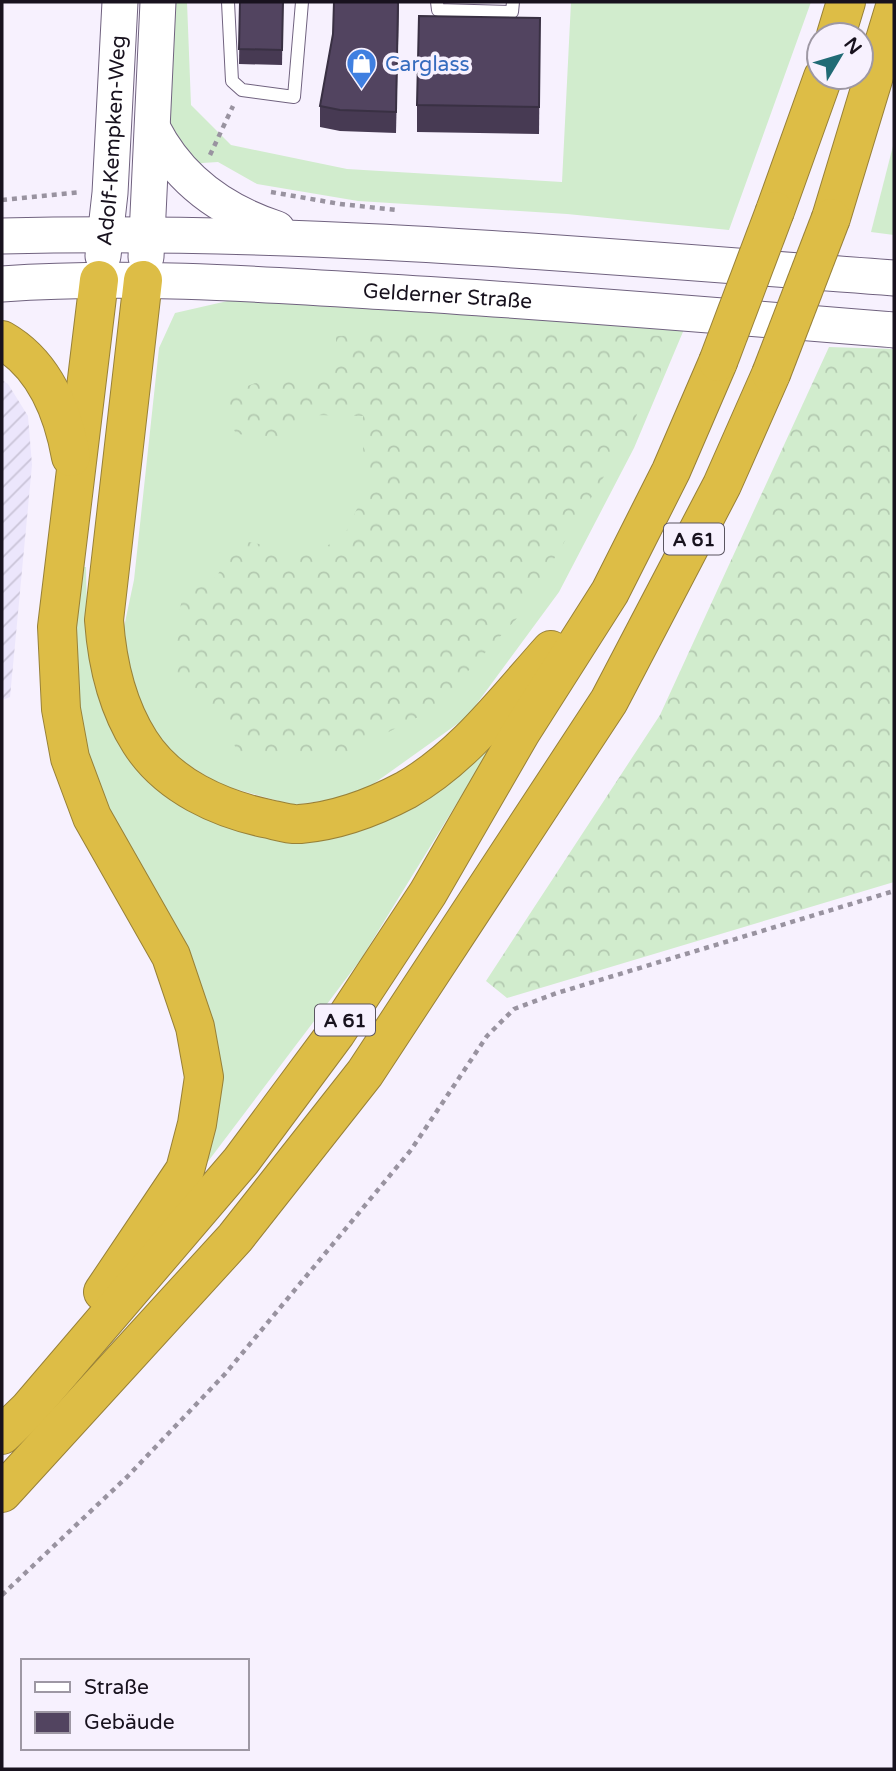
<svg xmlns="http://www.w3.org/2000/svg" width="896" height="1771" font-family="'Varela Round',sans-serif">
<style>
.industrial{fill:url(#industrial-furrows)}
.grass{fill:#d1eccd}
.forest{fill:url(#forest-crowns)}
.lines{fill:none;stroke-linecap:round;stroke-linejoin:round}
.lane-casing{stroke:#70627f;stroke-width:14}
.secondary-casing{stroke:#70627f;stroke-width:37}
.highway-casing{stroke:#988138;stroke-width:40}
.path{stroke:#9993a0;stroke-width:4.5;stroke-dasharray:5 5;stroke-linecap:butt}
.lane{stroke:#fff;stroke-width:12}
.secondary{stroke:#fff;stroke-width:35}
.highway{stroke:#ddbd46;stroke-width:38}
.highway-bridge-casing{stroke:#988138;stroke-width:40;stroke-linecap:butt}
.highway-bridge{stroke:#ddbd46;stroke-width:38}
.wall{fill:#473a53}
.building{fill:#524460;stroke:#393043;stroke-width:2}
.labels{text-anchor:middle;stroke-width:7;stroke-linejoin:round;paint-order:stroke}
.shield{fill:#f7f1fe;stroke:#5b5561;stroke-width:2}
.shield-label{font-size:19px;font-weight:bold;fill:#18121e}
.shop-label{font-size:21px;fill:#366cbe;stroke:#f7f1fe;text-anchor:start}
.street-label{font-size:21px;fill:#18121e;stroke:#f7f1fe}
</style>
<defs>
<pattern id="industrial-furrows" width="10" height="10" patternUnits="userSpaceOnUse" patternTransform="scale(1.75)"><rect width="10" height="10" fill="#ece6fc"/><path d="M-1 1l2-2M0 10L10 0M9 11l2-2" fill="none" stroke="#cac4d8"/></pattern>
<pattern id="forest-crowns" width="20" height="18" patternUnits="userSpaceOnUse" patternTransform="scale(1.75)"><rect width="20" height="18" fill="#d1eccd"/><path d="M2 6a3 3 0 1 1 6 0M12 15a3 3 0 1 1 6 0" fill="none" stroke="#b3c9b0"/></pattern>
</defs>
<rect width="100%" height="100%" fill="#f7f1fe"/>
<polygon class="industrial" points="2,380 8,384 28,416 32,465 10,697 2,700"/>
<g class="grass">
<polygon points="168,2 187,2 191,105 231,145 347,169 562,182 571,2 811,2 729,230 567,214 358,201 257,184 218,162 202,163 195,168 165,119"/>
<polygon points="894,142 894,235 871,232"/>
<polygon points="245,297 685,327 634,448 559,592 467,717 369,787 342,798 293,805 221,785 176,757 144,716 121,641 134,580 159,348 175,313"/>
<polygon points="74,567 86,567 87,617 94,683 124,746 306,834 524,694 361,959 197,1176 214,1086 92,783 70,676"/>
</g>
<g class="forest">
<polygon points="473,330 666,336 660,376 640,405 631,432 520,615 432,710 343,755 278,759 238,755 225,718 179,689 172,643 184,591 209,585 244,541 309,554 343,538 368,486 363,448 363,416 310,415 277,437 236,434 219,397 274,376 319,382 336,346 336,336"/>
<polygon points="829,347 894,349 894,882 507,998 486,981 660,715"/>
</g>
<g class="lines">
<defs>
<g id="lane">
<polyline points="228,2 232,81 242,90 294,97 302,2"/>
<polyline points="437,2 438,10 512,12 513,2"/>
</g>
<g id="secondary">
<path d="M153,129C179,180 222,211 277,229"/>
<path d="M2,236C300,228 597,256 894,278"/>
<path id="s1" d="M103,256L110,193L120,2"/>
<polyline points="146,257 158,2"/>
<path id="s2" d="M2,284C130,275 259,284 388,292C557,302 725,316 894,330"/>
</g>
<g id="highway">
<polyline points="836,35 846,2"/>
<polyline points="775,211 823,77"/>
<polyline points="831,218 894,10"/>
<polyline points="99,280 57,627 61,709 70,758 92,817 171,956 195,1027 204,1077 197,1124 185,1170 103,1292"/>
<path d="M143,280L104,620C107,662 117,706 140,742C168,786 220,809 269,819C278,821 290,825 300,824C336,821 374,807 406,790C464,757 507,699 551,650"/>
<path d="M2,340C44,364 63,412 71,457"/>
<polyline points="2,1435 28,1410 241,1161 336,1033 428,893 521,732 610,592 671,471 718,362"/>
<polyline points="2,1493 235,1238 365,1073 609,701 722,485 771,374"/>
</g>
</defs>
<use href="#lane" class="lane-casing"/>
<use href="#secondary" class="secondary-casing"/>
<use href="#highway" class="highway-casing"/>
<g class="path">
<polyline points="210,155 233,106"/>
<polyline points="271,192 340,204 397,210"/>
<polyline points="2,200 81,192"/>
<polyline points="2,1595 128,1476 225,1374 411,1150 487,1036 514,1009 557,993 894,891"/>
</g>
<use href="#lane" class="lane"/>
<use href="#secondary" class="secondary"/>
<use href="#highway" class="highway"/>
<defs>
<g id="highway-bridge">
<polyline points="718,362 775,211"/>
<polyline points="771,374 831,218"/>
</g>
</defs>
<use href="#highway-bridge" class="highway-bridge-casing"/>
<use href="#highway-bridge" class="highway-bridge"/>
</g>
<g class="wall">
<polygon points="240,2 283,2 282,65 239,64"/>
<polygon points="399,2 396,133 340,131 320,127 320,106 333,34"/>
<polygon points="540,44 539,134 417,132 417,105"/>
</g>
<g class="building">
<polygon points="240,2 283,2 282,50 239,49"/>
<polygon points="334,2 398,2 396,112 340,110 320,106 333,34"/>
<polygon points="419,16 540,18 539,107 417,105"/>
</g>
<defs>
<symbol id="shop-pin" viewBox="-11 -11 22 30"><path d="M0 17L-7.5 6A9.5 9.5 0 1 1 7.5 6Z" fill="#3f7fe0" stroke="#f7f1fe"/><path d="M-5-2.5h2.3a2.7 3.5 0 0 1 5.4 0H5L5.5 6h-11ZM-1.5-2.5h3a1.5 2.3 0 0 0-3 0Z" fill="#fff"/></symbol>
</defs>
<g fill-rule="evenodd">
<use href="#shop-pin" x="344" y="46" width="35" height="47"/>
</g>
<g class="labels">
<g class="shield">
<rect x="664" y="523.5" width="60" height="31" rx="5"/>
<rect x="315" y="1004.5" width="60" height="31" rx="5"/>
</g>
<g class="shield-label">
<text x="694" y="546">A 61</text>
<text x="345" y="1027">A 61</text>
</g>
<g class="shop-label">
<text x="385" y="71">Carglass</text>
</g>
<g class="street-label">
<text dy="7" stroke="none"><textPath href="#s1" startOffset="116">Adolf-Kempken-Weg</textPath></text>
<text dy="7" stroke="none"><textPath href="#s2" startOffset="446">Gelderner Straße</textPath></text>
</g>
</g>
<rect width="896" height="1771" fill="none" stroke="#18121e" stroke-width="7"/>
<rect x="21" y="1659" width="228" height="91" fill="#f7f1fe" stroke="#9e98a4" stroke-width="2"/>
<rect x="35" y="1682" width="35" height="10" fill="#ffffff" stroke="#9e98a4" stroke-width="2"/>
<text x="84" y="1694" font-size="21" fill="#18121e">Straße</text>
<rect x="35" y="1712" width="35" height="21" fill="#524460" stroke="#9e98a4" stroke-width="2"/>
<text x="84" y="1729" font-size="21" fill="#18121e">Gebäude</text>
<g transform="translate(840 56) rotate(52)"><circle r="33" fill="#f7f1fe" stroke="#9e98a4" stroke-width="2"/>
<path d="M0-5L12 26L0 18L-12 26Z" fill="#216b75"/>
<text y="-10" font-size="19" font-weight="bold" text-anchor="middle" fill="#18121e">N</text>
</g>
</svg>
